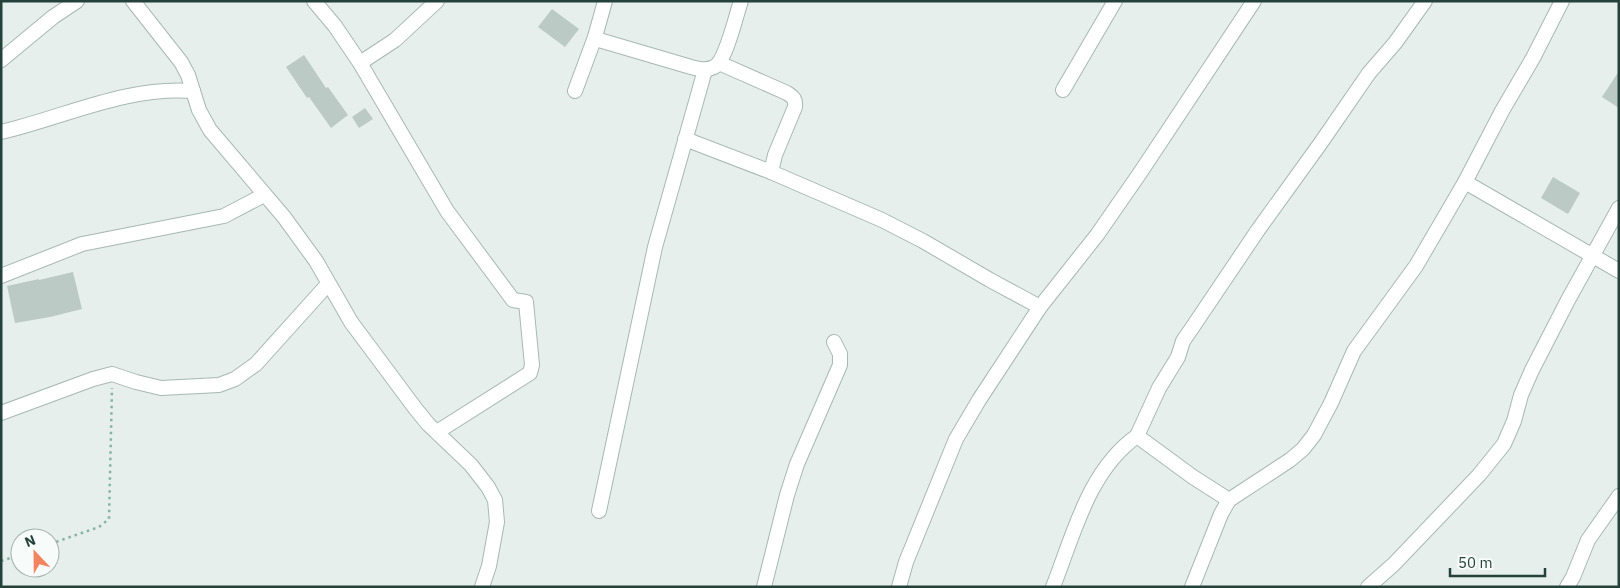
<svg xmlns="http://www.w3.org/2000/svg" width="1620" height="588" font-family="'IBM Plex Sans',sans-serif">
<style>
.building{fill:#bbcac4}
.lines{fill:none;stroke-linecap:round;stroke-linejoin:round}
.minor-casing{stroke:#a8b8b2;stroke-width:16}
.path{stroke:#86b3a5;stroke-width:2.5;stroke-dasharray:2.5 4;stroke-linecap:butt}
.minor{stroke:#fff;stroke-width:14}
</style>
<rect width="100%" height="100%" fill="#e6efeb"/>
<g class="building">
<polygon points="552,9 579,29 565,47 538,27"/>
<polygon points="304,55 326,88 328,87 348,115 331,128 309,97 307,98 286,67"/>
<polygon points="1619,71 1619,108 1602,97"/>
<polygon points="365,108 373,119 359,128 352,117"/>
<polygon points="1553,177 1580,193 1568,214 1541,198"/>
<polygon points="73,272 82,309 50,317 15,323 7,286 39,279 39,280"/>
</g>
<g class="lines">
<defs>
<g id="minor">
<polyline points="133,1 181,62 188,75 199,110 210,130 284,217 316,261 351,322 415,408 428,424 471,465 488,487 495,500 497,522 489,566 482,587"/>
<polyline points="314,1 335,26 360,63 447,211 513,300 526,302 532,365 530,373 437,432"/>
<path d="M595,37L599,40L691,67C699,69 706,71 714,67C726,61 736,15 741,1"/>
<polyline points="1,60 53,17 77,1"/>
<polyline points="360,63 395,40 437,1"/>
<path d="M719,63L787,93C793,97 796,99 795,107L775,155L771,172L882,220L923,241L990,280L1040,307"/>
<polyline points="1063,90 1115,1"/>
<polyline points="575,91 595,37 605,1"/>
<path d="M1,132C65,117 126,86 193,91"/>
<polyline points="685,139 771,172"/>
<polyline points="1465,182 1619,271"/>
<polyline points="1,276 82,244 224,216 264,195"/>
<polyline points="1,413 93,379 112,374 136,382 161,388 219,385 235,379 256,364 328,284"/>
<polyline points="1229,500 1193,477 1137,436 1159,388 1178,357 1183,341 1192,328 1258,230 1320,144 1369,73 1395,43 1425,1"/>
<polyline points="599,511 655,247 705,70"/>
<polyline points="764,587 787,495 797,464 840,365 840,354 834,342"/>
<polyline points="899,587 906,562 956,439 979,400 1040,307 1097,235 1140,173 1254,1"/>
<path d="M1053,587C1074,534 1088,471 1137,436"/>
<polyline points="1192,587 1221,514 1229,500 1290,460 1303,449 1314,435 1331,403 1354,351 1416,266 1465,182 1502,111 1533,58 1562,1"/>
<polyline points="1368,587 1394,564 1479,475 1504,444 1514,421 1521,395 1532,370 1568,300 1619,208"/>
<polyline points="1567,587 1573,577 1588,540 1619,496"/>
</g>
</defs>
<use href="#minor" class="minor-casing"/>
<g class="path">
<polyline points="50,544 99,527 109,519 112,388"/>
<polyline points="1,561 20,555"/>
</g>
<use href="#minor" class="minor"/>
</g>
<rect width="1620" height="588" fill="none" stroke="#24423a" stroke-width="5"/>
<g transform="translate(35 553) rotate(338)"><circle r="24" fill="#f7fbf9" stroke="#a3b1ad"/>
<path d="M0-4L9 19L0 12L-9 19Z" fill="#f4845f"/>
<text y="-8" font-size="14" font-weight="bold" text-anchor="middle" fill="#24423a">N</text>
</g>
<path d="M1450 568v8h95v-8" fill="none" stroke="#24423a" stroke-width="2.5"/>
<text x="1458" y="568" font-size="15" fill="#24423a" stroke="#f7fbf9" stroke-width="4" paint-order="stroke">50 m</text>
</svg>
